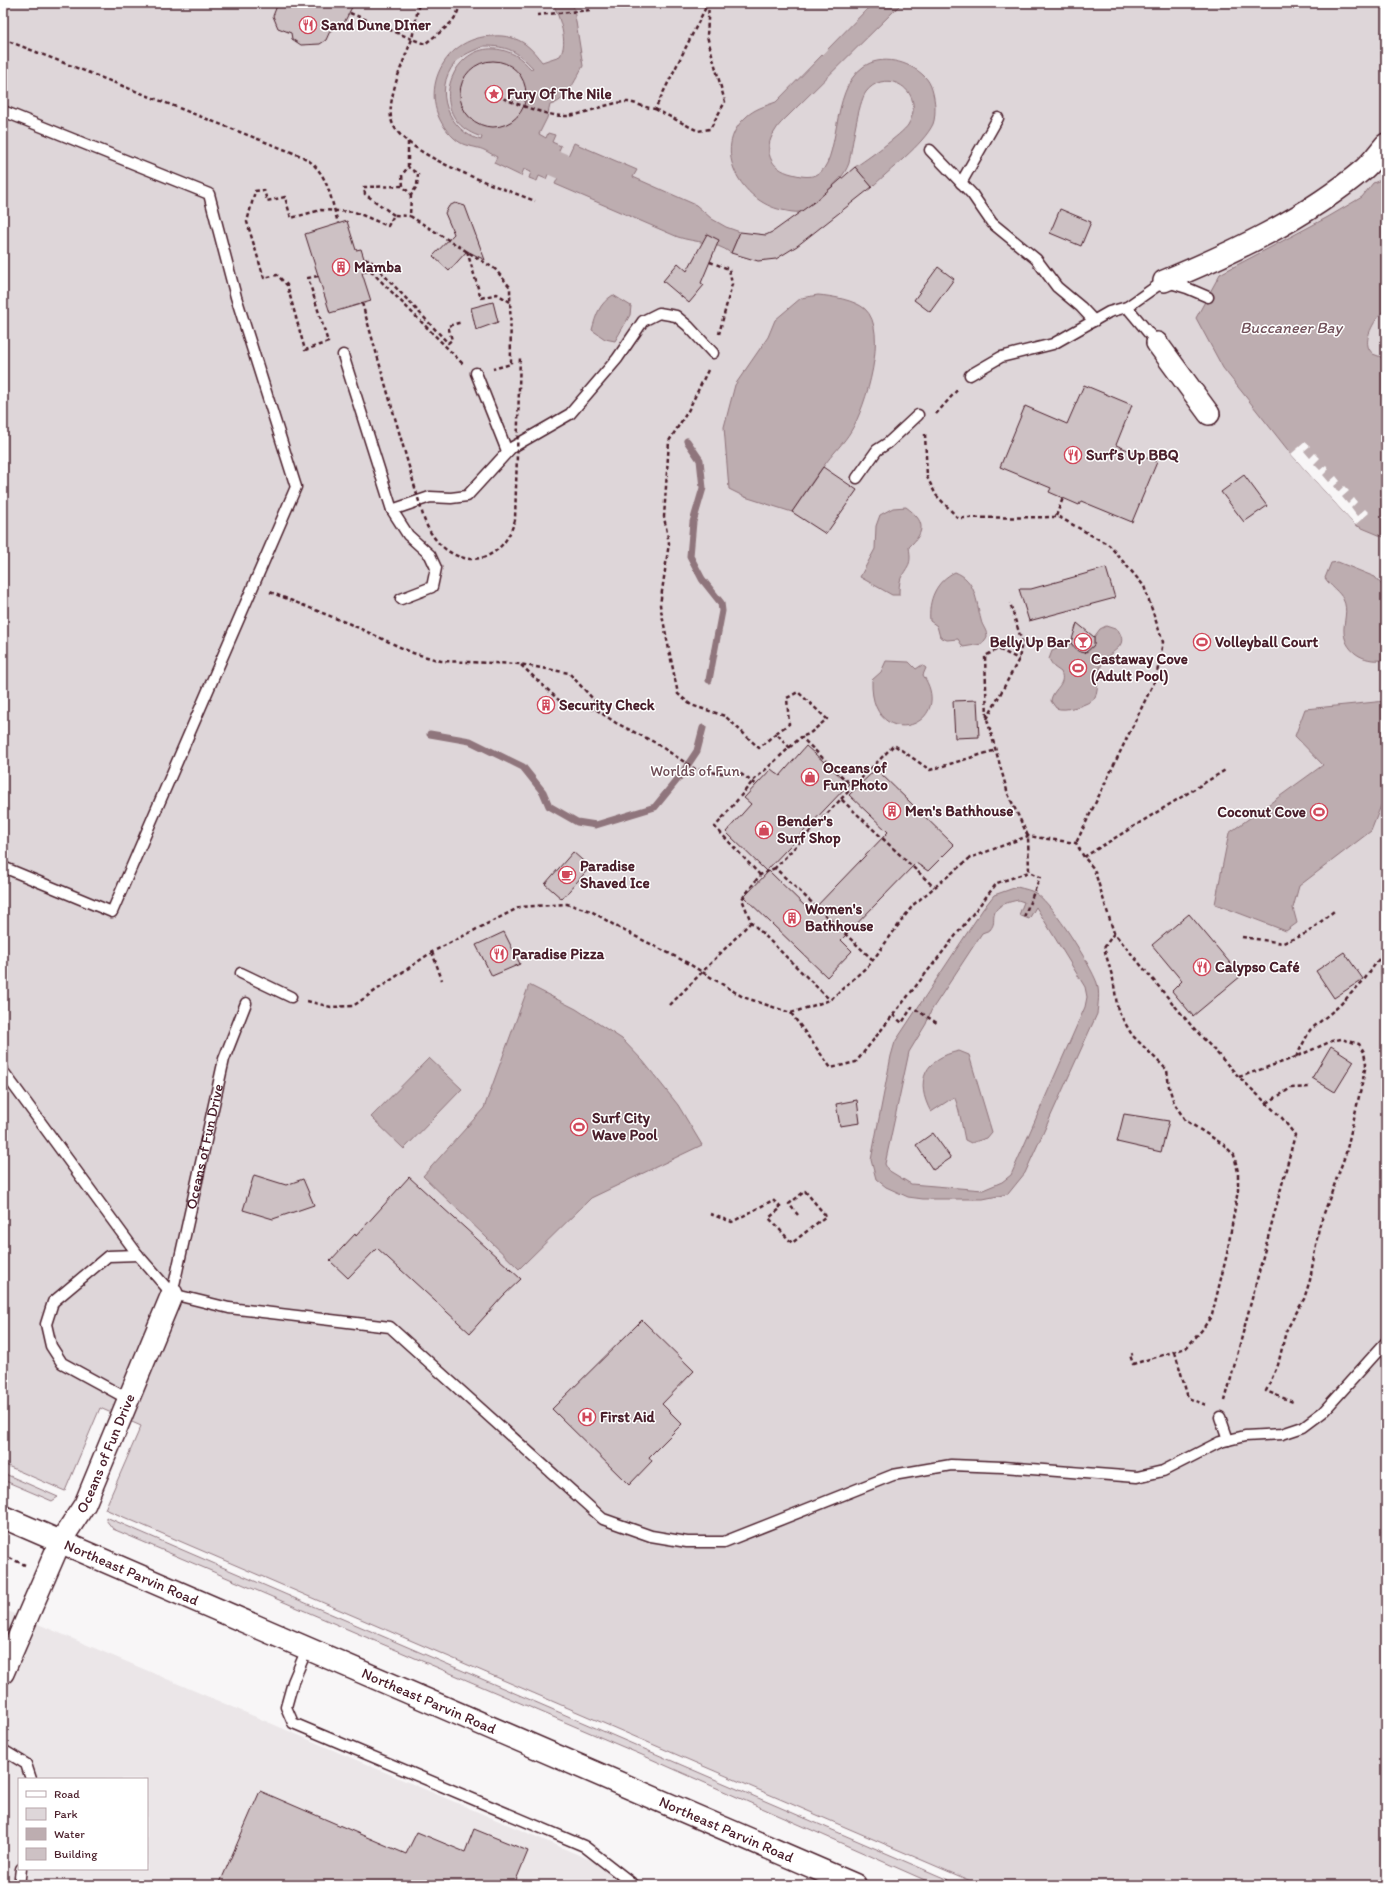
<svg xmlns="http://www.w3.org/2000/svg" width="1389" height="1888" font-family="Itim,sans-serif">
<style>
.built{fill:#ebe6e8;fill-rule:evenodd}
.green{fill:#ded6d9;stroke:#947a82}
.water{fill:#bdadb0;stroke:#8f747b;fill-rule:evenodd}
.pier{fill:#f8f6f7}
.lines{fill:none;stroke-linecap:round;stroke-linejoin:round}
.stream{stroke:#8f747b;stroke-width:7}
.canal{stroke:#bdadb0;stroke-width:26}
.building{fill:#cdc1c4;stroke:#4a1f2b}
.lane-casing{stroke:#4a1f2b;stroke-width:13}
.street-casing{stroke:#4a1f2b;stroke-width:24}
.secondary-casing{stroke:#4a1f2b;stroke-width:25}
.path{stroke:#4a1f2b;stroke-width:2.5;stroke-dasharray:4 3;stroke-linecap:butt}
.lane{stroke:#fff;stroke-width:10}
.street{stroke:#fff;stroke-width:21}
.secondary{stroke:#fff;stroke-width:22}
.path-bridge{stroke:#4a1f2b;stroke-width:2.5;stroke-dasharray:4 3;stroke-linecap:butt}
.labels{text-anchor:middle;stroke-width:3;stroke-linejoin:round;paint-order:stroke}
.poi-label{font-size:15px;font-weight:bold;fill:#4a1f2b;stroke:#fff;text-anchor:start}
.park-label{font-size:15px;fill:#6f4d56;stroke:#fff}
.street-label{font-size:15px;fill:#4a1f2b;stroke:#fff}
.water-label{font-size:16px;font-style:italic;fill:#72515a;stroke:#fff}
</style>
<rect width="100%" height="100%" fill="#f8f6f7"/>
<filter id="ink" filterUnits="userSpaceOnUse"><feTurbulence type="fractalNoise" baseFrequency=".025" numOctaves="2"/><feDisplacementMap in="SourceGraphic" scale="8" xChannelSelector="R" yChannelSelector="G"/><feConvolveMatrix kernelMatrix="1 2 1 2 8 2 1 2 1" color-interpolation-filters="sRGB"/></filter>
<g filter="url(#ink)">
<path class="built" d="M3,1609L649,1885H3ZM19,1779H147V1869H19Z"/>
<g class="green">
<polygon points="3,3 1386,3 1386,1885 980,1885 105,1509 141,1426 100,1408 65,1491 3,1464"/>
<polygon points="3,1473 58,1497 52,1501 3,1480"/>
<polygon points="106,1517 960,1885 936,1885 642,1755 113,1529 106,1520"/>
</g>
<g class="water">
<path d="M553,3H573L583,66C575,80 567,101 550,105L547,118L539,134L546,138L548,133L555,135L552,142L561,146L546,179L539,176L537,181L529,178L531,172L524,169L521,176L494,163L497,157C491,154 484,149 478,148C467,145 463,146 454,138C413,101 440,36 494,36C504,35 517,38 525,44C532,49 537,56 542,62L560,56C569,42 559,17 553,3ZM484,46C508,46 517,51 533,68L531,69C527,65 521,58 515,55C455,24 418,119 482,137L481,140C449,132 432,90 455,63C463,54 473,51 484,46ZM491,79C517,79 509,119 484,105L479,96L482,85Z"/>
<path d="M873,3H902L789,115C784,120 778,125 775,131C762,150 770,169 792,174C800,176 808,178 816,175C842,164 829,91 863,67C881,54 909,61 924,76C932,83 934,96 935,106C935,112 935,119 933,124C924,144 888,171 872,187L855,167C866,160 902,134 908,125C928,91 886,66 866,92C858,103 852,148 849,163C845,175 836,183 827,191C820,198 810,209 800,212C795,213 787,211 782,210C742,202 710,149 746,117C754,109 765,106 776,102Z"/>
<path d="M574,143L637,170L633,177L696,205L712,219L726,227L740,232L731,253C715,241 696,243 678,237L555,184Z"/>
<path d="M1386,178V308C1378,315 1365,334 1368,346C1368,348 1371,352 1373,354L1386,359V538L1355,525L1291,454L1223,368L1196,318L1220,274L1328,217L1362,197L1373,183Z"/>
<path d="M613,295L631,306L630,315L615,341L605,339L592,330C596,315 599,304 613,295Z"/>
<path d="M818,295C831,296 855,300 865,309C889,330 866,407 851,431C844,443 832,454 823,467C812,481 802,497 792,512L745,497L729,489L724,427L735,385L768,337L775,320L801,298Z"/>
<path d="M906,507C925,521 926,531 909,547C912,566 908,564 901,578C899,583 899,590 899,595H892L860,577L875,549L876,526L880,515L893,508Z"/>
<path d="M1338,562L1375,577L1386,590V659C1368,664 1346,654 1344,633C1343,622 1349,610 1343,599C1340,592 1330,586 1325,578L1331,563Z"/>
<path d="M955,572C976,580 976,601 981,620C982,626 987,630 987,637L982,644L963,647L958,639L947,640L940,637L937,626L930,621C928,600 936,581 955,572Z"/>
<path d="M1106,626L1118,630C1130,648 1110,650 1103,662C1097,672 1099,687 1095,698C1088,705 1065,712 1056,708L1051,701C1052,689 1067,685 1061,672L1054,667L1049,659L1052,651L1071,643C1076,655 1088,655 1094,645V637L1100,629Z"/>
<path d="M886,661L909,662L916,669L922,665L926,668L923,675C958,727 869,755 872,680L881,672Z"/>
<polygon points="1386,701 1386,793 1371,831 1299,886 1293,908 1297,923 1286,931 1215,904 1229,833 1323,765 1295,736 1305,709"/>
<path d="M1017,887C1024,889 1032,890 1037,894C1054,906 1090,964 1097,983C1100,994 1098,1003 1097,1014L1025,1173L1008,1194L983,1199H923L908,1197L886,1187L876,1179L871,1160L891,1056L895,1042L983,909L994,895ZM1018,900L1024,902L1019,915L1029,919L1036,907L1085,987L1087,997L1085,1007L1011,1175L1002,1182L983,1190L911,1184L888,1170L885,1164L909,1052L926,1024L931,1011L982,933L990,930C995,923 993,923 994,915C996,904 1010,902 1018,900Z"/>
<polygon points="529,985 576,1009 622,1039 643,1061 678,1105 702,1145 591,1198 519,1269 423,1176 484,1108"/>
<path d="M959,1051L969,1055L992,1132L987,1138L971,1143L965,1140C963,1131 958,1102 954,1097L931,1112C914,1081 925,1058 959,1051Z"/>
<polygon points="429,1058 462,1089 404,1149 371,1117"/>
</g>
<polygon class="pier" points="1305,442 1310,446 1304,451 1310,458 1315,453 1320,458 1314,464 1320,470 1326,465 1329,469 1323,475 1329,482 1336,476 1340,481 1334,486 1338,492 1344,486 1349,491 1342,497 1348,504 1354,498 1357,502 1351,508 1357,516 1365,509 1369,513 1355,525 1291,454"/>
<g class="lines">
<g class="stream">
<polyline points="687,441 700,460 703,488 693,522 690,556 702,579 721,603 722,611 709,680"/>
<polyline points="430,734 470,741 523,767 543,792 549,806 577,822 596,825 655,807 681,775 697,751 703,728"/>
</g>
<polyline class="canal" points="522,149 596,181"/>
</g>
<g class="building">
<polygon points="278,3 354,3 344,23 330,31 326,40 320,44 301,45 292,39 291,33 278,28 273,16"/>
<circle cx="493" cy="94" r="33"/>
<polygon points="855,167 872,187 797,246 776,259 758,261 731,253 740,232 766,235 774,231 817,200"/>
<polygon points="455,203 465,206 485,260 467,251 449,271 433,256 454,234 445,213 449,206"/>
<polygon points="1060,209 1091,222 1081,246 1050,233"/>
<polygon points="347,221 356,250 361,249 368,271 362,273 371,301 330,313 305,234"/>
<polygon points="707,234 719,240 701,283 704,285 689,303 663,281 678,263 687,271"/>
<polygon points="938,267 954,279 930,312 914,300"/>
<polygon points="493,302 498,322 476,330 471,308"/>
<polygon points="1084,385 1132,405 1116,445 1157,462 1132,522 1081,501 1079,505 1049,492 1051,488 1000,467 1025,406 1067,424"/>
<polygon points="823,467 857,490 826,534 792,512"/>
<polygon points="1244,475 1267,506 1244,522 1221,492"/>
<polygon points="1106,568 1115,598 1029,621 1019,589 1031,589"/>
<polygon points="1077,623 1094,637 1094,645 1085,653 1078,651 1071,643"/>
<polygon points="977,700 979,737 955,738 953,701"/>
<polygon points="806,746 849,784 766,871 726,832 751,804 744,798 771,769 780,776"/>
<polygon points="876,769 954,845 928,871 916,863 841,940 852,951 827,977 744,897 769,871 811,912 888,832 849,795"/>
<polygon points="573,852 590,867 562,899 545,884"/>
<polygon points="1189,914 1241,976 1193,1016 1172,991 1182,981 1152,945"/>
<polygon points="504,932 520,964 492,976 476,945"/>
<polygon points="1344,952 1363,979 1334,998 1316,971"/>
<polygon points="1331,1046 1354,1061 1335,1092 1312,1078"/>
<polygon points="857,1100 860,1123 840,1126 836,1104"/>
<polygon points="1124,1114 1169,1121 1161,1152 1117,1142"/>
<polygon points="933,1133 951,1158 933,1170 916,1145"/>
<polygon points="254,1175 286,1185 303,1179 314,1205 273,1219 243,1210"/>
<polygon points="409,1177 521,1279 503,1296 470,1333 377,1248 348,1278 330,1261 355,1234 356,1236"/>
<polygon points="642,1320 694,1371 662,1404 682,1424 649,1457 652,1461 629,1485 552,1409"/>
<polygon points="260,1791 406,1854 417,1832 465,1852 474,1829 528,1851 514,1885 219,1885"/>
</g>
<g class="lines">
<defs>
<g id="lane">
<polyline points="3,111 209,194 236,297 296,487 112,912 3,867"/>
<polyline points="930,150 972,194 992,223 1036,259 1057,287 1081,307 1094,321"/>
<polyline points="961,183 998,118"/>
<polyline points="1127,307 1157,343"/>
<polyline points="343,355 392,510 408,535 430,555 436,568 432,587 401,599"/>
<polyline points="476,373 507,451"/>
<polyline points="970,375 1001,357 1053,344 1109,312 1127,307 1164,281 1187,288 1208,297"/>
<polyline points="857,478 877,450 888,443 918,415"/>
<polyline points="392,510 430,497 451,498 467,496 511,448 570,414 617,359 643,321 659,313 676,316 688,326 713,353"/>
<polyline points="241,973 291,997"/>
<polyline points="3,1071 138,1255 172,1294"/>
<polyline points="172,1294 229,1308 390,1327 603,1519 651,1536 687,1542 724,1542 893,1475 951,1465 1003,1467 1137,1477 1163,1471 1220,1442 1245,1436 1282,1434 1303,1427 1323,1412 1386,1342"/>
<path id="s1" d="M172,1294L224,1059L246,1003"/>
<polyline points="128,1399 62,1363 51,1346 46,1324 53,1302 108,1256 138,1255"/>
<polyline points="1220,1417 1228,1440"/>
<polyline points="307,1649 293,1682 286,1707 293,1723 584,1846 634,1885"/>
<polyline points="3,1750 26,1764 31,1779"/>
<polyline points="19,1885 21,1869"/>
</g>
<g id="street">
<path d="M1164,281C1234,252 1305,219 1364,169C1372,162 1379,152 1386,144"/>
<polyline points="1157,343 1209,414"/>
<path id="s2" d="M3,1673L60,1542L85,1504L172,1294"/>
</g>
<g id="secondary">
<path id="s3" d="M3,1517L855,1885"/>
</g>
</defs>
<use href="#lane" class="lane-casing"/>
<use href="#street" class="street-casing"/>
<use href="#secondary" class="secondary-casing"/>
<g class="path">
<path d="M459,3C460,22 437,33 425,44L412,39C404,60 388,95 391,118C396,154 503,188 535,201"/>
<polyline points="350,13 412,39 419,3"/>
<polyline points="537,15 591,10"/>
<polyline points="3,39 296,154"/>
<path d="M484,91C506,99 545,117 567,116C588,114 607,102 628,102C636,103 646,108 655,109L708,3"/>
<polyline points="655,109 698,131 710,129 725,102 707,36 709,3"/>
<polyline points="408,142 408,167 402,175 403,186 411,195 417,186 418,174 408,167"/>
<polyline points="411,195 410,216 495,269 510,287 511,364 493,369"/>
<polyline points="394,215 365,194 364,187 403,186"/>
<polyline points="467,251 481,298 497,294 510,302"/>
<polyline points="365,260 369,259 448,343 452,340 448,326 462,322"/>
<polyline points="710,262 729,269 732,284 719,334"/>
<polyline points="366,266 463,364"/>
<polyline points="318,276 308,278 328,342 305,350 287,285 277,275 264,278 247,222 255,191 264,190 267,201 285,197 291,218 321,210 355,212 388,226 394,215 410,216"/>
<polyline points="708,370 688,411 669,441 664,517 669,543 660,605 678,694 691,705 725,716 759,748 776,733 790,748"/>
<polyline points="936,414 959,388"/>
<polyline points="925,434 927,477 936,495 958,518 1059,517 1109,545 1144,586 1163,642 1156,678 1076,843"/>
<polyline points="1056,516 1063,498"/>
<polyline points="270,592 350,624 413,653 441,661 520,664 569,673 594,700 597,710"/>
<polyline points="521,665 562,703 597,710 616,723 654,742 695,769 717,773 741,774 757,785"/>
<polyline points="987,719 1019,659 1022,642 1010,603"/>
<polyline points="776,733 789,724 787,698 798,692 827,719 809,734 801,737"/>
<polyline points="841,799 894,745 930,770 996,750"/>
<polyline points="1084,857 1227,769"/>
<polyline points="775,868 760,875 742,899 751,922 830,1000"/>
<polyline points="760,875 715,827 753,781 801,737 853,787"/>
<polyline points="1024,917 1040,877 1029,872"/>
<polyline points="1114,933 1104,948 1113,979 1118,1011 1132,1035 1167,1070 1169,1087 1174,1103 1185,1120 1224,1145 1234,1155 1238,1172 1238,1190 1227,1254 1212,1315 1202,1330 1186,1348 1133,1364 1130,1355 1133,1354"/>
<polyline points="1242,937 1283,943 1307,933 1334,911"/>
<polyline points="432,952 442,980"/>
<polyline points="873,960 775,868 841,799 934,887"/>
<polyline points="307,1001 331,1007 353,1006 432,952 520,907 567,904 591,911 619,928 686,962 743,997 791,1013 830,1000 870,964 913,905 970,858 1028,836 1076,843 1084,857 1094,869 1114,933 1190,1024 1239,1077 1282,1118 1295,1135 1225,1401"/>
<polyline points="670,1005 751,922"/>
<polyline points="791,1013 831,1068 856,1062 997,883 1029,872 1028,836 1008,794 987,719 985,656 998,649 1019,659"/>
<polyline points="893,1015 902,1023 912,1007 937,1023"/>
<polyline points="1296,1057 1310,1030 1339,1006 1364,980 1386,949"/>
<polyline points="1239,1077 1291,1059 1332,1041 1341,1039 1352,1042 1359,1044 1364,1052 1366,1064 1363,1079 1346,1153 1319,1227 1310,1280 1304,1299 1286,1331 1278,1365 1266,1391 1293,1402"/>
<polyline points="1267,1103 1291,1088 1310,1087"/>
<polyline points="710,1214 732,1222 773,1200 781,1208 769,1218 792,1243 826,1216 805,1191 789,1204 798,1215"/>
<polyline points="1175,1352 1188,1398 1206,1405"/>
<polyline points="3,1555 25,1565"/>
</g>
<use href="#lane" class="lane"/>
<use href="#street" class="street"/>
<use href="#secondary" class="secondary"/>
<g class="path-bridge">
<path d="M296,154C327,165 330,196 338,223"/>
<path d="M362,303L424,519C443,569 499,575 515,520L520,356"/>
</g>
</g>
</g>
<defs>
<symbol id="restaurant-ring" viewBox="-11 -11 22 22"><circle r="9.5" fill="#fff" stroke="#d1495b" stroke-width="1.5"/><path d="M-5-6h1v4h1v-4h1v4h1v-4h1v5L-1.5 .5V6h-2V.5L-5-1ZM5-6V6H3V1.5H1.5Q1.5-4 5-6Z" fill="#d1495b"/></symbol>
<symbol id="sight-ring" viewBox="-11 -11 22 22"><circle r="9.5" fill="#fff" stroke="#d1495b" stroke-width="1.5"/><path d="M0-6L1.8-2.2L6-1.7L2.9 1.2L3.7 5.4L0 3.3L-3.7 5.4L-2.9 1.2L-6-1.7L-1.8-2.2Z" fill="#d1495b"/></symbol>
<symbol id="building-ring" viewBox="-11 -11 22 22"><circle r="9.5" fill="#fff" stroke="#d1495b" stroke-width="1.5"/><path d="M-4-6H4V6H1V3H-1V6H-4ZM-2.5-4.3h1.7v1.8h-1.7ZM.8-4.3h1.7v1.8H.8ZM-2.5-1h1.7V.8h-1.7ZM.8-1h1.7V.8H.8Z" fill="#d1495b"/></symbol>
<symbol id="bar-ring" viewBox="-11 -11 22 22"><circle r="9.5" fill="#fff" stroke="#d1495b" stroke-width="1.5"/><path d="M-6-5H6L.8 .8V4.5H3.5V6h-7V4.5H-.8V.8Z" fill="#d1495b"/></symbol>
<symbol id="stadium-ring" viewBox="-11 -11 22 22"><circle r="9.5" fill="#fff" stroke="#d1495b" stroke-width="1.5"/><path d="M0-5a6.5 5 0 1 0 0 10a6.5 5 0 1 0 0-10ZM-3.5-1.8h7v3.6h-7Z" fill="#d1495b"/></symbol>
<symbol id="shop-ring" viewBox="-11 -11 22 22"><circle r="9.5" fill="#fff" stroke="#d1495b" stroke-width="1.5"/><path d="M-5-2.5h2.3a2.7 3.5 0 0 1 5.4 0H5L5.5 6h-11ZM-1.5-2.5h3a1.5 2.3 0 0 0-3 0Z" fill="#d1495b"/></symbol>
<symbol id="cafe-ring" viewBox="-11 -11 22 22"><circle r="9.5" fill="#fff" stroke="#d1495b" stroke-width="1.5"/><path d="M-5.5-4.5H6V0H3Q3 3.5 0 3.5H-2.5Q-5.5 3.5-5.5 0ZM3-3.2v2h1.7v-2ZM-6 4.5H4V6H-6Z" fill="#d1495b"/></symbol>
<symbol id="hospital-ring" viewBox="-11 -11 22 22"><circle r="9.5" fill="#fff" stroke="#d1495b" stroke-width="1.5"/><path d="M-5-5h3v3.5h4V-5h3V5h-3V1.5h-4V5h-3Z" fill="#d1495b"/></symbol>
</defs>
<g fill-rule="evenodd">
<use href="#restaurant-ring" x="298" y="15" width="20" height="20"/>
<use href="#sight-ring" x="484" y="84" width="20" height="20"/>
<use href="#building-ring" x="331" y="257" width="20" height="20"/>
<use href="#restaurant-ring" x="1063" y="445" width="20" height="20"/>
<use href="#bar-ring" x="1073" y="632" width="20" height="20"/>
<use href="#stadium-ring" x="1192" y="632" width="20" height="20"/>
<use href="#stadium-ring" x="1068" y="658" width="20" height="20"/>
<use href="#building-ring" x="536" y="695" width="20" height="20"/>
<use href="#shop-ring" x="800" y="767" width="20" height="20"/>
<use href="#building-ring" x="882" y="801" width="20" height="20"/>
<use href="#stadium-ring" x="1309" y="802" width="20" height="20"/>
<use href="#shop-ring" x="754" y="820" width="20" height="20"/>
<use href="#cafe-ring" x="557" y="865" width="20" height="20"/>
<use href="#building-ring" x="782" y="908" width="20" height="20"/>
<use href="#restaurant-ring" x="489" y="944" width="20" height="20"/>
<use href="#restaurant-ring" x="1192" y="957" width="20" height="20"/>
<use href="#stadium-ring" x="569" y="1117" width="20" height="20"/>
<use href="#hospital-ring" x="577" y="1407" width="20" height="20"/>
</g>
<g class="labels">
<g class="poi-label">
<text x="321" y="30">Sand Dune DIner</text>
<text x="507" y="99">Fury Of The Nile</text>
<text x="354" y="272">Mamba</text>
<text x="1086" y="460">Surf’s Up BBQ</text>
<text x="1070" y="647" text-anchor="end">Belly Up Bar</text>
<text x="1215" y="647">Volleyball Court</text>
<text x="1091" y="664">Castaway Cove<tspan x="1091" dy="17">(Adult Pool)</tspan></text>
<text x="559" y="710">Security Check</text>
<text x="823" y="773">Oceans of<tspan x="823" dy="17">Fun Photo</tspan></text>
<text x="905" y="816">Men's Bathhouse</text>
<text x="1306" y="817" text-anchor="end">Coconut Cove</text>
<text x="777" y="826">Bender's<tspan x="777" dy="17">Surf Shop</tspan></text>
<text x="580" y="871">Paradise<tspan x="580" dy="17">Shaved Ice</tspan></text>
<text x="805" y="914">Women's<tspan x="805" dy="17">Bathhouse</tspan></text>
<text x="512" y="959">Paradise Pizza</text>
<text x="1215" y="972">Calypso Café</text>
<text x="592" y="1123">Surf City<tspan x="592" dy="17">Wave Pool</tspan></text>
<text x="600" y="1422">First Aid</text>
</g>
<g class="park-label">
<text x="695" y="776">Worlds of Fun</text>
</g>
<g class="street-label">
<text dy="5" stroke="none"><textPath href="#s1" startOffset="151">Oceans of Fun Drive</textPath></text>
<text dy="5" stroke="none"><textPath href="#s2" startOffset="243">Oceans of Fun Drive</textPath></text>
<text dy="5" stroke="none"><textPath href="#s3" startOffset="140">Northeast Parvin Road</textPath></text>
<text dy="5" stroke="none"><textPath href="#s3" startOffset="464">Northeast Parvin Road</textPath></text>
<text dy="5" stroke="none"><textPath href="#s3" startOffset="788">Northeast Parvin Road</textPath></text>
</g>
<g class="water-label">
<text x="1291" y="333">Buccaneer Bay</text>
</g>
</g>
<rect width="1389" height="1888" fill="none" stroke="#fff" stroke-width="16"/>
<rect x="8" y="8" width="1373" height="1872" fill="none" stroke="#4a1f2b" stroke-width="1.5" filter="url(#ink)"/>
<rect x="18" y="1778" width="130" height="92" fill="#ffffff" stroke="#b7a5aa"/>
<rect x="26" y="1791" width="20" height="6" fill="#ffffff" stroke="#b7a5aa"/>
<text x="54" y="1798" font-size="12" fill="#4a1f2b">Road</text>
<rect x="26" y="1808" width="20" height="12" fill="#ded6d9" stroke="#b7a5aa"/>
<text x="54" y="1818" font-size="12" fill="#4a1f2b">Park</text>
<rect x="26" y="1828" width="20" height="12" fill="#bdadb0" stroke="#b7a5aa"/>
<text x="54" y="1838" font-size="12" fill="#4a1f2b">Water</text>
<rect x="26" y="1848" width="20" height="12" fill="#cdc1c4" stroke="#b7a5aa"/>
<text x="54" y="1858" font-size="12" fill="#4a1f2b">Building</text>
</svg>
